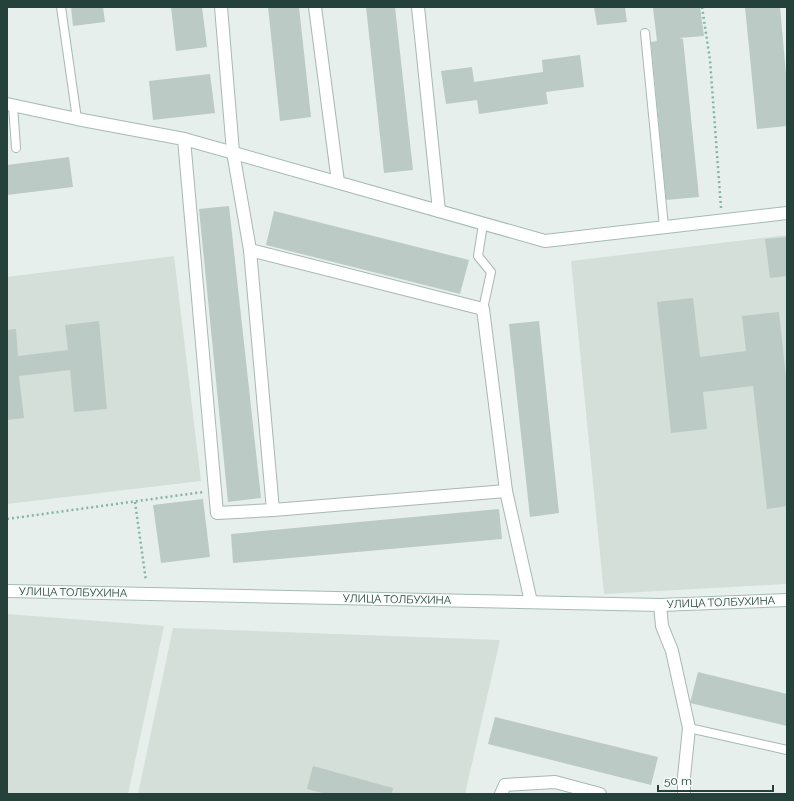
<svg xmlns="http://www.w3.org/2000/svg" width="794" height="801" font-family="Raleway,sans-serif">
<style>
.built{fill:#d4dfda}
.building{fill:#bbcac4}
.lines{fill:none;stroke-linecap:round;stroke-linejoin:round}
.lane-casing{stroke:#a8b8b2;stroke-width:10}
.street-casing{stroke:#a8b8b2;stroke-width:14}
.secondary-casing{stroke:#a4bbb3;stroke-width:14}
.path{stroke:#86b3a5;stroke-width:2.5;stroke-dasharray:2 3;stroke-linecap:butt}
.lane{stroke:#fff;stroke-width:8}
.street{stroke:#fff;stroke-width:12}
.secondary{stroke:#fff;stroke-width:12}
.labels{text-anchor:middle;stroke-width:3;stroke-linejoin:round;paint-order:stroke}
.street-label{font-size:11px;fill:#24423a;stroke:#f7fbf9}
</style>
<rect width="100%" height="100%" fill="#e6efeb"/>
<g class="built">
<polygon points="787,235 787,584 604,594 571,261"/>
<polygon points="174,256 201,481 7,504 7,277"/>
<polygon points="7,614 164,626 128,794 7,794"/>
<polygon points="173,628 500,640 465,794 138,794"/>
</g>
<g class="building">
<polygon points="71,7 103,7 105,22 73,26"/>
<polygon points="171,7 202,7 207,47 176,51"/>
<polygon points="268,7 299,7 311,117 280,121"/>
<polygon points="366,7 395,7 413,170 384,173"/>
<polygon points="594,7 625,7 627,22 597,25"/>
<polygon points="666,7 700,7 704,36 679,38 683,39 699,197 666,200 651,42 657,41 653,8"/>
<polygon points="745,7 780,7 787,85 787,126 757,129"/>
<polygon points="580,55 584,87 546,92 548,104 479,114 477,100 446,104 441,71 472,67 474,82 543,72 542,60"/>
<polygon points="210,74 215,113 153,120 149,81"/>
<polygon points="69,157 73,187 7,195 7,165"/>
<polygon points="229,206 261,498 228,502 199,209"/>
<polygon points="274,211 469,260 460,294 266,245"/>
<polygon points="787,237 787,276 770,278 765,239"/>
<polygon points="693,298 700,357 746,351 742,316 779,312 787,386 787,506 767,509 753,386 703,392 707,429 671,433 657,302"/>
<polygon points="99,321 107,409 74,412 70,370 19,376 24,418 7,420 7,330 16,329 18,356 68,350 65,325"/>
<polygon points="539,321 559,513 530,517 509,324"/>
<polygon points="203,499 210,557 161,563 153,505"/>
<polygon points="499,509 502,539 233,563 231,534"/>
<polygon points="698,672 787,694 787,726 690,703"/>
<polygon points="495,717 658,757 651,785 488,744"/>
<polygon points="313,766 393,788 392,794 326,794 307,789"/>
</g>
<g class="lines">
<defs>
<g id="lane">
<polyline points="61,7 77,119"/>
<polyline points="645,33 664,227"/>
<polyline points="13,105 16,148"/>
<polyline points="483,309 491,272 478,256 483,224"/>
<polyline points="689,728 787,750"/>
</g>
<g id="street">
<polyline points="221,7 233,152 250,250 483,309 506,491 531,602"/>
<polyline points="315,7 338,182"/>
<polyline points="418,7 439,211"/>
<polyline points="184,139 217,513 273,510 506,491"/>
<polyline points="250,250 273,510"/>
<polyline points="660,605 662,626 672,651 689,728 684,777 684,794"/>
<polyline points="501,794 505,785 555,782 600,794"/>
</g>
<g id="secondary">
<polyline points="7,104 77,119 184,139 545,241 787,213"/>
<polyline points="7,591 660,605 787,600"/>
</g>
</defs>
<use href="#lane" class="lane-casing"/>
<use href="#street" class="street-casing"/>
<use href="#secondary" class="secondary-casing"/>
<g class="path">
<polyline points="702,7 710,60 721,208"/>
<polyline points="135,502 146,581"/>
<polyline points="7,519 203,492"/>
</g>
<use href="#lane" class="lane"/>
<use href="#street" class="street"/>
<use href="#secondary" class="secondary"/>
</g>
<g class="labels">
<g class="street-label">
<text transform="translate(73 592) rotate(1)" y="4">УЛИЦА ТОЛБУХИНА</text>
<text transform="translate(397 599) rotate(1)" y="4">УЛИЦА ТОЛБУХИНА</text>
<text transform="translate(721 602) rotate(-2)" y="4">УЛИЦА ТОЛБУХИНА</text>
</g>
</g>
<rect width="794" height="801" fill="none" stroke="#24423a" stroke-width="16"/>
<path d="M658 785v6h115v-6" fill="none" stroke="#24423a" stroke-width="2"/>
<text x="664" y="785" font-size="12" fill="#24423a" stroke="#f7fbf9" stroke-width="3" paint-order="stroke">50 m</text>
</svg>
